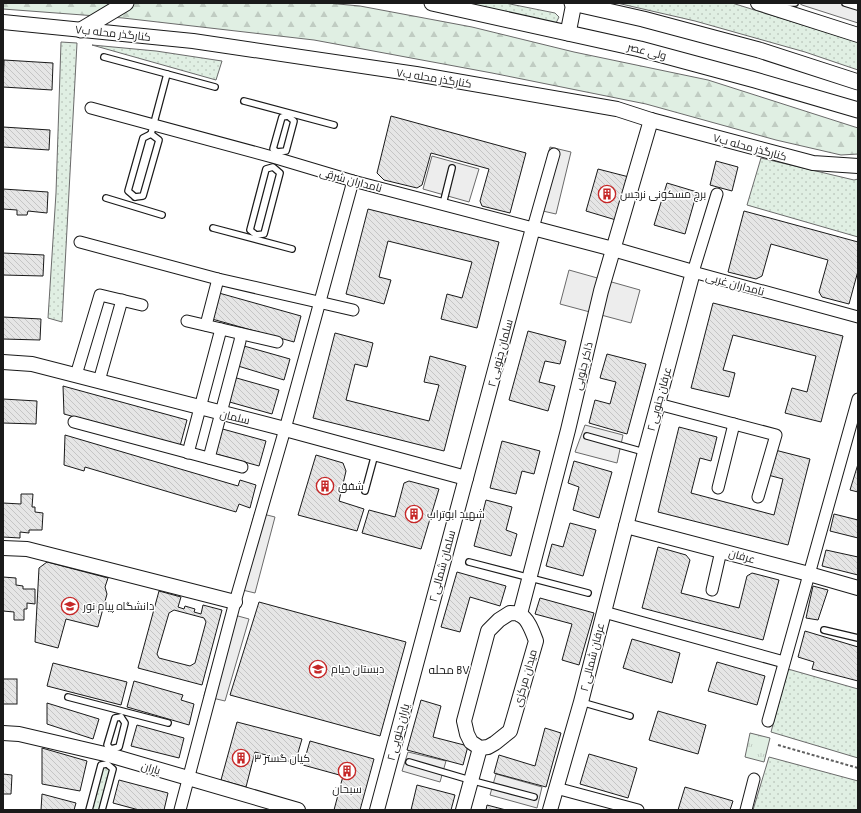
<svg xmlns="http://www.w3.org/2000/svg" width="861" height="813" font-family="'PT Sans Narrow',Cairo,sans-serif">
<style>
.grass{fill:url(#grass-dots);stroke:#6a6a6a}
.forest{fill:url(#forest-firs);stroke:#6a6a6a}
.park{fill:url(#park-tufts);stroke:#6a6a6a}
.parking{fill:#ededed;stroke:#6a6a6a}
.building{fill:url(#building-back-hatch);stroke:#1a1a1a;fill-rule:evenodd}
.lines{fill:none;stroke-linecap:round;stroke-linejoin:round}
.service-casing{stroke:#1a1a1a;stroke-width:8}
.minor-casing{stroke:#1a1a1a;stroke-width:13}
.tertiary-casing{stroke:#1a1a1a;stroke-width:16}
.secondary-casing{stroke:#1a1a1a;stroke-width:17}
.path{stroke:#5f5f5f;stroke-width:2;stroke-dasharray:3 2;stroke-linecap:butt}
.service{stroke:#fff;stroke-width:5.5}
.minor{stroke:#fff;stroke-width:11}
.tertiary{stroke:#fff;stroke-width:14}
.secondary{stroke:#fff;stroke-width:15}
.labels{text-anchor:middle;stroke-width:3;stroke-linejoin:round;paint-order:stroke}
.street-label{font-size:11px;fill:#1a1a1a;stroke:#fff}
.poi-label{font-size:11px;fill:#1a1a1a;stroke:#fff;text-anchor:start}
.neighbourhood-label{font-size:12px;fill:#1a1a1a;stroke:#fff}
</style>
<defs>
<pattern id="grass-dots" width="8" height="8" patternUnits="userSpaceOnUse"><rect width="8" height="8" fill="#e0efe3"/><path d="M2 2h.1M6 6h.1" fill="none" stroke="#c0ccc2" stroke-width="1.8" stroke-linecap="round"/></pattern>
<pattern id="forest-firs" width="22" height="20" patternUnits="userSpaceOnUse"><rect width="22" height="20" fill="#e0efe3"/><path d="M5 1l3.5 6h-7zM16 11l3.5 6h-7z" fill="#c0ccc2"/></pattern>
<pattern id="park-tufts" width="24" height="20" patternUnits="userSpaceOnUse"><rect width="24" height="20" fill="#e0efe3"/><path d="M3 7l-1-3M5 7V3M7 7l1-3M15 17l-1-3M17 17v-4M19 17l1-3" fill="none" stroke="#c0ccc2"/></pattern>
<pattern id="building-back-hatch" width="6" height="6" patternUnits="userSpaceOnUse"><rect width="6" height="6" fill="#e6e6e6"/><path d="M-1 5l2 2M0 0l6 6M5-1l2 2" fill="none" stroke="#c5c5c5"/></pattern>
</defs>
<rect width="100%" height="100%" fill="#fff"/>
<g class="grass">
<polygon points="461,3 505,3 555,13 559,17 556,23"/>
<polygon points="617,3 732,3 858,42 858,70 805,52 695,21"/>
<polygon points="61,42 77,43 62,322 48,318 56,193"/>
<polygon points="92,45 156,51 222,61 216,80"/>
<polygon points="761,158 854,180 858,179 858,237 747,205"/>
<polygon points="788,669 858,689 858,758 771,732"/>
<polygon points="769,757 858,781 858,810 753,810"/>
<polygon points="105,765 111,769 100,810 91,810 103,767"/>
</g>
<polygon class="forest" points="3,3 327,3 360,6 472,27 574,52 708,80 858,128 858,154 841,155 776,140 646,104 492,73 314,40 123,18 3,9"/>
<polygon class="park" points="750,733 770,738 764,762 745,757"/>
<g class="parking">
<polygon points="799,3 858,3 858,23 802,5"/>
<polygon points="550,147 571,152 556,214 534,209"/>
<polygon points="432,156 479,169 469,202 423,189"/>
<polygon points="569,270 640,290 631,323 560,304"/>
<polygon points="585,425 623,435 617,463 575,452"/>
<polygon points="255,512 275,517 255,593 234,588"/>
<polygon points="227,613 249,619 225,701 204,696"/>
<polygon points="408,752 446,761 440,782 402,771"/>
<polygon points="496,774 542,787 537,808 490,795"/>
</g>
<g class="building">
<polygon points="4,60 53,63 52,90 3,87"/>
<polygon points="391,116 526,153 510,213 482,206 480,201 489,169 431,153 422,185 417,188 384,180 377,173"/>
<polygon points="3,127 50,130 49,150 3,147"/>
<polygon points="716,161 738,167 732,191 710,185"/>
<polygon points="598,169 629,177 616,220 586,211"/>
<polygon points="667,183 697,192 685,234 654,225"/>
<polygon points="3,189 48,192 47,213 28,211 27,215 17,215 17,210 3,209"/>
<polygon points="368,209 499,242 477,328 441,319 447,294 462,298 472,262 388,241 379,277 391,280 384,304 346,294"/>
<polygon points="744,211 858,242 858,271 849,304 822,297 819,292 828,260 771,244 762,276 756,279 728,272"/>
<polygon points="3,253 44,255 43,276 3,275"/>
<polygon points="219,293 301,316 294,342 212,319"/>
<polygon points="713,303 843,336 821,422 785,413 792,388 807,392 816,356 733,335 723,370 735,373 729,397 691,388"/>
<polygon points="3,317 41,319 40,340 3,339"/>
<polygon points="528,331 566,341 560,364 545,361 539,382 555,386 548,411 509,400"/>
<polygon points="335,333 373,343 367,367 355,364 346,400 429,421 439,385 424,382 430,356 466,366 444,451 313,418"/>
<polygon points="244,346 290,359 284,380 238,366"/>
<polygon points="607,354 646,364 627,434 589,423 595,400 610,404 616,382 600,378"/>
<polygon points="233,377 279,390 272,414 226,401"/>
<polygon points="63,386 187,420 180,446 64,414"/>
<polygon points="3,399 37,401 36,424 3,423"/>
<polygon points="679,427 717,437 711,461 700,458 691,493 774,515 783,479 768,475 775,450 810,459 788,545 658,512"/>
<polygon points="219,428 266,441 259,466 212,453"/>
<polygon points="65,435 238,486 240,480 256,485 250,508 239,504 236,512 85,467 84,471 64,465"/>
<polygon points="502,441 540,451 534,474 522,471 516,494 490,488"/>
<polygon points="316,455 343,463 346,471 339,501 364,509 357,531 298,515"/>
<polygon points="574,461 612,472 599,518 573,510 579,487 568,483"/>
<polygon points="858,464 858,492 850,490"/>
<polygon points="409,481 439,489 421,549 362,533 369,510 395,517 404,483"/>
<polygon points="21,494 33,494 32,507 35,507 35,512 43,513 42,530 29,530 29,533 20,532 20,538 3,537 3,495 3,503 21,504"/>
<polygon points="486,500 512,507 506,530 517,534 511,556 474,546"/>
<polygon points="834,514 858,520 858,538 830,531"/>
<polygon points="570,523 596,530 583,576 546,566 552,544 563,547"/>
<polygon points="658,547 686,555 690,560 681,593 739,608 747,576 752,573 779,580 763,640 642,608"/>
<polygon points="826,550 858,557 858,575 822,566"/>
<polygon points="47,562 108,578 105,587 107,594 98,627 66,619 58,648 35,642 39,568"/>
<polygon points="457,572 506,586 500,606 470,597 460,632 441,627"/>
<polygon points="3,577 16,578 16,585 23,586 23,589 35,589 35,604 27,603 27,609 24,609 24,620 14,620 14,612 3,611"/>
<polygon points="813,586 828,590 818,620 806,618"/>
<path d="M159,591L181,597L178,607L184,609L185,606L195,609L194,612L201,614L203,605L222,610L202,685L138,668ZM174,610L204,618L206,622L195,663L190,666L159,658L157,654L169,613Z"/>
<polygon points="540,598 594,613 579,665 562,660 572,624 535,614"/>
<polygon points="259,602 406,642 380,736 230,695"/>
<polygon points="805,631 858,647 858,681 812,669 814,662 798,657"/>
<polygon points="632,639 680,653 672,683 623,668"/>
<polygon points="717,662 765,676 757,705 708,691"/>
<polygon points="53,663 127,682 121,705 47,686"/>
<rect x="3" y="679" width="14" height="25"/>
<polygon points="134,681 183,695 181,700 194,704 189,725 127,707"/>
<polygon points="421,700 441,706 433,737 468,746 463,765 407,750"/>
<polygon points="47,703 99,719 93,739 47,724"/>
<polygon points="658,711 706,725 698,754 649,740"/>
<polygon points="237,722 302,739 295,763 255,752 246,787 221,780"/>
<polygon points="137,725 184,738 179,758 131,746"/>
<polygon points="545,728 561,733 546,787 494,773 499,755 535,766"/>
<polygon points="310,741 374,759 360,810 334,810 343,776 303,765"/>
<polygon points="42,748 87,761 80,791 42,784"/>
<polygon points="589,754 637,768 628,798 580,784"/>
<polygon points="3,774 12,775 11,794 3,794"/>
<polygon points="119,780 168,793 164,810 139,810 113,803"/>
<polygon points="417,785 455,795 451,810 411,810"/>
<polygon points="685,787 733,801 730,810 678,810"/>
<polygon points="42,794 76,803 74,810 41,810"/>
<polygon points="487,805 506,810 486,810"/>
</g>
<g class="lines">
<defs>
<g id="service">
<polyline points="785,3 795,3"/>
<polyline points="845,3 858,7"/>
<polyline points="104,57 215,87"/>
<polyline points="244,101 334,125"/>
<polygon points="288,116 294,121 286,151 277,152 273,149 282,117"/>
<polyline points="151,134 167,74"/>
<polygon points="273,167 280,173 264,234 256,235 250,230 266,169"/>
<polyline points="135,197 143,196 159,140 151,134"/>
<polyline points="135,197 128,191 143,138 151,134"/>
<polyline points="106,198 162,215"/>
<polyline points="443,204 452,168"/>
<polyline points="213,228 292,249"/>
<polyline points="587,436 644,452"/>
<polyline points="365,491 375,454"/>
<polyline points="469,562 588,593"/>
<polyline points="824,630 858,638"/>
<polyline points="68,697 168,723"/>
<polyline points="581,702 630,716"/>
<polyline points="111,749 119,747 125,723 121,717"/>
<polyline points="111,749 107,745 115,718 121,717"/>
<polyline points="409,762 470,780 534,797"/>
<polyline points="89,810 101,765 107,764"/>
<polyline points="102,810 113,769 107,764"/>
</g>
<g id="minor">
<polyline points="91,108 276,158 353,181 533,228 554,154"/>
<polyline points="717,194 693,272 858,317"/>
<polyline points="80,242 218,279 353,310"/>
<polyline points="187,321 277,342"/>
<polyline points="206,325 218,279"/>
<polyline points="76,375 100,295 142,305"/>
<polyline points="99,381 122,300"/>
<polyline points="658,404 776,435 758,497"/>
<polyline points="74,422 242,467"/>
<polyline points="188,453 221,329"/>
<polyline points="209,458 240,341 241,334"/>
<polyline points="718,488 734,424"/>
<polyline points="712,590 721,551"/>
<polyline points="604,612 784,662"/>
<polyline points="768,721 858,399"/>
<polyline points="556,788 638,810"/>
<polyline points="180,810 235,602 285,429 353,181"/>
<polyline points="746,810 754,779"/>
</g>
<g id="tertiary">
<polyline points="758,3 858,35"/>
<polyline points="3,22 193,41 416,74 617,109 651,120 813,163 858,166"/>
<polyline points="3,362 32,364 285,429 466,478"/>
<polyline points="626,526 809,574 858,588"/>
<polyline points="3,548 27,549 235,602"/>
<path d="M510,613C514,613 518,613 520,615C528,618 533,633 536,641L510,731L495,743L488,747L480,748L471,742L467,734L464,721L488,631L499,620Z"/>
<polyline points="520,614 568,430 601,291 651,120"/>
<polyline points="3,733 19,734 109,755 298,810"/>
<polyline points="377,810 533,228 613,249 693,272 645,452 581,702 550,810"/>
<polyline points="463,810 480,748"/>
</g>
<g id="secondary">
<polyline points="432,3 640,49 755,80 858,110"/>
<polyline points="572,3 643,19 759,50 858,82"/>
<polyline points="81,30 126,3"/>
<polyline points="568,33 574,3"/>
</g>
</defs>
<use href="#service" class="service-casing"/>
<use href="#minor" class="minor-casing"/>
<use href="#tertiary" class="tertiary-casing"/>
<use href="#secondary" class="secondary-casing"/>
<polyline class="path" points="778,745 858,768"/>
<use href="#service" class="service"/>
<use href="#minor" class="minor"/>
<use href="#tertiary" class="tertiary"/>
<use href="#secondary" class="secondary"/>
</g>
<defs>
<symbol id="building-ring" viewBox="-11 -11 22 22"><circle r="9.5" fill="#fff" stroke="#c62828" stroke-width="1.5"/><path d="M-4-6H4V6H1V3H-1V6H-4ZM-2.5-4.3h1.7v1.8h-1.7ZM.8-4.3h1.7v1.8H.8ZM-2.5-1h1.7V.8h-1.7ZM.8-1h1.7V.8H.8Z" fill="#c62828"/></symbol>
<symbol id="university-ring" viewBox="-11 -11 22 22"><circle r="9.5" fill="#fff" stroke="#c62828" stroke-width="1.5"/><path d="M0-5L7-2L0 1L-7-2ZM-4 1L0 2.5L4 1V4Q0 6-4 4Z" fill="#c62828"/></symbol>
<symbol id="school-ring" viewBox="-11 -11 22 22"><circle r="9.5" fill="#fff" stroke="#c62828" stroke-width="1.5"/><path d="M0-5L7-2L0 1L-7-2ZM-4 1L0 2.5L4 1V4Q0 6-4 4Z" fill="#c62828"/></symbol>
</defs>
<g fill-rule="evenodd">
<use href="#building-ring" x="597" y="184" width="20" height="20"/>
<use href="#building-ring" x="315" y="476" width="20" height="20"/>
<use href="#building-ring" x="404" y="504" width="20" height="20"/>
<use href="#university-ring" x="60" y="596" width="20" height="20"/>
<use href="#school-ring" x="308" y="659" width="20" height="20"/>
<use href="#building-ring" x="231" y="748" width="20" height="20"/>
<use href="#building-ring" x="337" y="761" width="20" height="20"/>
</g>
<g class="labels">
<g class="street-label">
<text transform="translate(113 33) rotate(6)" y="4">کنارگذر محله ب۷</text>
<text transform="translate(647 51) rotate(14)" y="4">ولی عصر</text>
<text transform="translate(434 78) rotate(9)" y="4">کنارگذر محله ب۷</text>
<text transform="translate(750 147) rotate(15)" y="4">کنارگذر محله ب۷</text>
<text transform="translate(351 180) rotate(15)" y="4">نامداران شرقی</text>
<text transform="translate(735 284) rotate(15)" y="4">نامداران غربی</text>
<text transform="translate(500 353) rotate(-75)" y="4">سلمان جنوبی ۲</text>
<text transform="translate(583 366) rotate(-76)" y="4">ذاکر جنوبی</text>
<text transform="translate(659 399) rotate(-75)" y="4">عرفان جنوبی ۲</text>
<text transform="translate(235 417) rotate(14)" y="4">سلمان</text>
<text transform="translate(742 556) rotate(15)" y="4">عرفان</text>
<text transform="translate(442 566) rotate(-75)" y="4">سلمان شمالی ۲</text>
<text transform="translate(592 657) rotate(-76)" y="4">عرفان شمالی ۲</text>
<text transform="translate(525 678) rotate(-74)" y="4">میدان مرکزی</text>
<text transform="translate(398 732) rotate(-75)" y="4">یاران جنوبی ۲</text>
<text transform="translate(151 768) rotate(17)" y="4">یاران</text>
</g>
<g class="poi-label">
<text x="620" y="198">برج مسکونی نرجس</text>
<text x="338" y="490">شفق</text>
<text x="427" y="518">شهید ابوتراب</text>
<text x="83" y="610">دانشگاه پیام نور</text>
<text x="331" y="673">دبستان خیام</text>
<text x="254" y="762">کیان گستر ۳</text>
<text x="347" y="793" text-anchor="middle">سبحان</text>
</g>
<g class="neighbourhood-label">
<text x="449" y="674">محله B۷</text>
</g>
</g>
<rect width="861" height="813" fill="none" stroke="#1a1a1a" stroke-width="8"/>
</svg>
